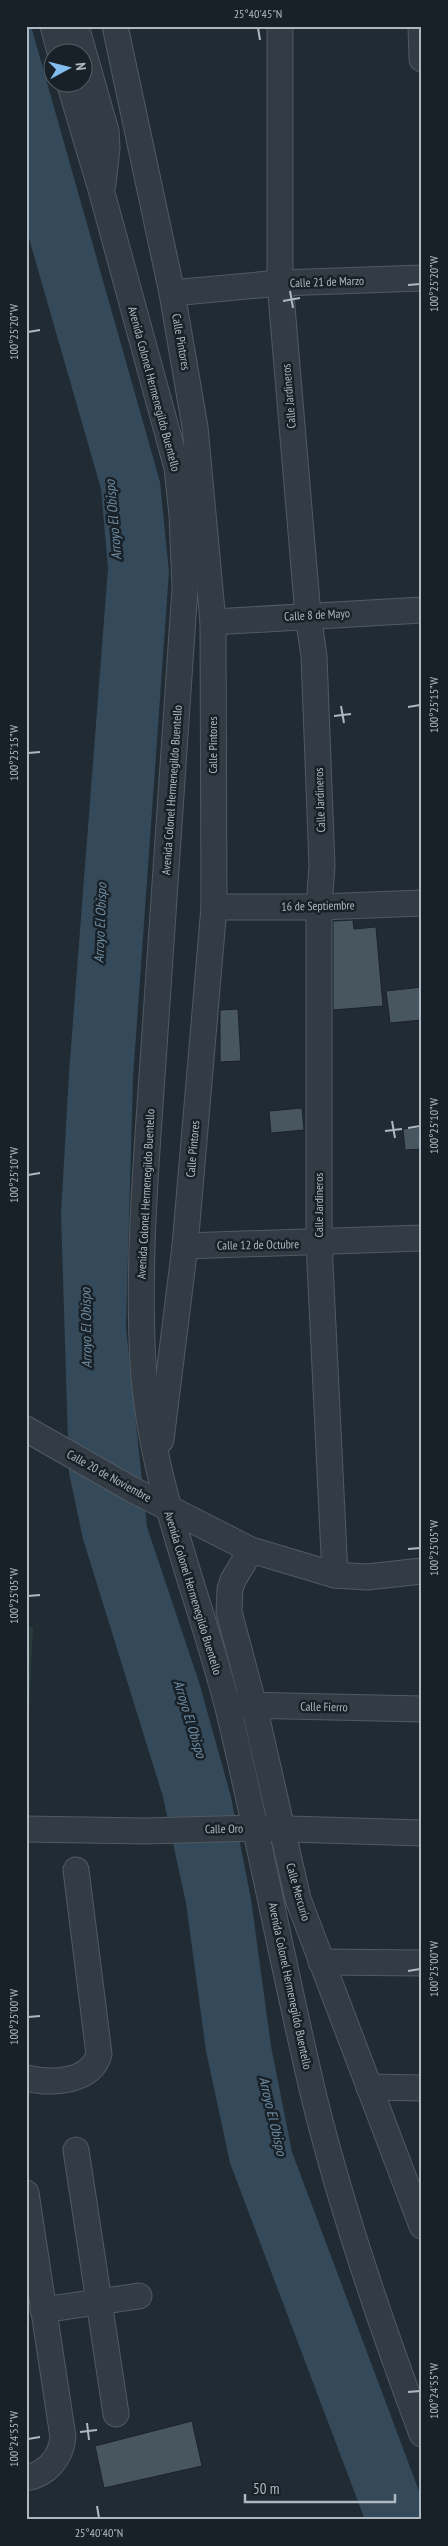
<svg xmlns="http://www.w3.org/2000/svg" width="448" height="2546" font-family="'PT Sans Narrow',sans-serif">
<style>
.green{fill:#283b38}
.water{fill:#344959}
.building{fill:#48565f;stroke:#1b232a}
.lines{fill:none;stroke-linecap:round;stroke-linejoin:round}
.minor-casing{stroke:#505a62;stroke-width:27}
.minor{stroke:#333c44;stroke-width:25}
.ticks{fill:none;stroke:#adb8c1;stroke-width:2}
.labels{text-anchor:middle;stroke-width:5;stroke-linejoin:round;paint-order:stroke}
.street-label{font-size:12px;fill:#adb8c1;stroke:#192128}
.water-label{font-size:14px;font-style:italic;fill:#6f8da3;stroke:#192128}
.neatline{fill:none;stroke:#adb8c1;stroke-width:2}
.ticks-label{font-size:12px;text-anchor:middle;fill:#adb8c1}
</style>
<rect width="100%" height="100%" fill="#202b33"/>
<polygon class="green" points="26,1626 33,1627 26,1777"/>
<polygon class="water" points="26,26 31,26 160,482 169,572 133,1078 126,1328 147,1527 199,1682 231,1797 251,1899 271,2046 292,2152 422,2499 422,2520 365,2520 230,2163 206,2051 186,1903 163,1797 83,1539 69,1473 61,1214 69,1073 108,568 101,489 26,228"/>
<g class="building">
<polygon points="353,920 354,929 376,927 383,1006 333,1010 333,921"/>
<polygon points="422,987 422,1020 390,1023 386,991"/>
<polygon points="238,1009 241,1061 220,1062 220,1010"/>
<polygon points="302,1108 304,1130 271,1133 269,1111"/>
<polygon points="422,1127 422,1149 405,1150 403,1129"/>
<polygon points="192,2421 202,2466 104,2488 95,2446"/>
</g>
<g class="lines">
<defs>
<g id="minor">
<polyline points="53,26 60,52"/>
<polyline points="76,26 106,131 107,148 103,184"/>
<polyline points="115,26 172,293 195,427 213,622 214,907 185,1246 161,1440"/>
<polyline points="280,26 280,283 308,615 314,656 322,866 319,907 319,1243 335,1575"/>
<polyline points="421,26 422,59"/>
<path d="M69,82L102,193L177,468L182,515L185,588C176,736 166,884 155,1032C148,1142 137,1253 143,1363C150,1485 200,1595 229,1712C260,1841 284,1972 315,2101C343,2214 381,2325 422,2434"/>
<polyline points="172,293 280,283 422,278"/>
<polyline points="213,622 422,610"/>
<polyline points="214,907 319,907 422,903"/>
<polyline points="185,1246 422,1238"/>
<polyline points="26,1429 133,1490 251,1550 335,1575 367,1577 422,1571"/>
<polyline points="251,1550 233,1580 230,1589 229,1612 254,1706 298,1899 422,2226"/>
<polyline points="239,1705 422,1709"/>
<polyline points="26,1829 145,1831 256,1828 422,1833"/>
<polyline points="321,1962 422,1963"/>
<path d="M26,2078C51,2084 91,2083 99,2054L76,1870"/>
<polyline points="369,2087 422,2088"/>
<polyline points="76,2150 116,2414"/>
<path d="M26,2193L63,2437C61,2458 47,2474 26,2478"/>
<polyline points="43,2310 139,2296"/>
</g>
</defs>
<use href="#minor" class="minor-casing"/>
<use href="#minor" class="minor"/>
</g>
<path class="ticks" d="M258,28L260,40M408,285L420,284M290,291L293,308M283,301L300,298M28,332L40,330M341,706L344,723M408,707L420,705M334,716L351,714M28,753L40,752M392,1121L395,1138M408,1128L420,1126M385,1131L402,1129M28,1175L40,1173M408,1549L420,1548M28,1596L40,1595M408,1971L420,1969M28,2017L40,2016M408,2392L420,2391M87,2423L89,2440M80,2432L97,2430M28,2439L40,2437M97,2506L99,2518"/>
<g class="labels">
<g class="street-label">
<text transform="translate(327 282) rotate(-2)" y="4">Calle 21 de Marzo</text>
<text transform="translate(181 342) rotate(80)" y="4">Calle Pintores</text>
<text transform="translate(154 389) rotate(75)" y="4">Avenida Colonel Hermenegildo Buentello</text>
<text transform="translate(289 396) rotate(-95)" y="4">Calle Jardineros</text>
<text transform="translate(317 615) rotate(-3)" y="4">Calle 8 de Mayo</text>
<text transform="translate(213 745) rotate(-90)" y="4">Calle Pintores</text>
<text transform="translate(172 790) rotate(-86)" y="4">Avenida Colonel Hermenegildo Buentello</text>
<text transform="translate(320 800) rotate(-92)" y="4">Calle Jardineros</text>
<text transform="translate(318 906) rotate(-1)" y="4">16 de Septiembre</text>
<text transform="translate(193 1149) rotate(-85)" y="4">Calle Pintores</text>
<text transform="translate(146 1194) rotate(-87)" y="4">Avenida Colonel Hermenegildo Buentello</text>
<text transform="translate(319 1205) rotate(-90)" y="4">Calle Jardineros</text>
<text transform="translate(258 1245) rotate(-1)" y="4">Calle 12 de Octubre</text>
<text transform="translate(109 1476) rotate(29)" y="4">Calle 20 de Noviembre</text>
<text transform="translate(193 1593) rotate(73)" y="4">Avenida Colonel Hermenegildo Buentello</text>
<text transform="translate(324 1707) rotate(1)" y="4">Calle Fierro</text>
<text transform="translate(224 1829) rotate(-1)" y="4">Calle Oro</text>
<text transform="translate(298 1892) rotate(74)" y="4">Calle Mercurio</text>
<text transform="translate(290 1986) rotate(78)" y="4">Avenida Colonel Hermenegildo Buentello</text>
</g>
<g class="water-label">
<text transform="translate(113 520) rotate(-95)" y="5">Arroyo El Obispo</text>
<text transform="translate(100 923) rotate(-88)" y="5">Arroyo El Obispo</text>
<text transform="translate(86 1328) rotate(-91)" y="5">Arroyo El Obispo</text>
<text transform="translate(190 1719) rotate(73)" y="5">Arroyo El Obispo</text>
<text transform="translate(273 2116) rotate(77)" y="5">Arroyo El Obispo</text>
</g>
</g>
<rect width="448" height="2546" fill="none" stroke="#192128" stroke-width="55"/>
<g transform="translate(68 68) rotate(83)"><circle r="24" fill="#192128" stroke="#545d65"/>
<path d="M0-4L9 19L0 12L-9 19Z" fill="#83bdf0"/>
<text y="-8" font-size="14" font-weight="bold" text-anchor="middle" fill="#adb8c1">N</text>
</g>
<path d="M245 2494v8h150v-8" fill="none" stroke="#adb8c1" stroke-width="2.5"/>
<text x="253" y="2494" font-size="15" fill="#adb8c1" stroke="#192128" stroke-width="4" paint-order="stroke">50 m</text>
<rect x="28" y="28" width="392" height="2490" class="neatline"/>
<g class="ticks-label">
<text x="258" y="18">25°40'45"N</text>
<text transform="translate(434 284) rotate(-90)" y="4">100°25'20"W</text>
<text transform="translate(14 332) rotate(-90)" y="4">100°25'20"W</text>
<text transform="translate(434 705) rotate(-90)" y="4">100°25'15"W</text>
<text transform="translate(14 753) rotate(-90)" y="4">100°25'15"W</text>
<text transform="translate(434 1126) rotate(-90)" y="4">100°25'10"W</text>
<text transform="translate(14 1175) rotate(-90)" y="4">100°25'10"W</text>
<text transform="translate(434 1548) rotate(-90)" y="4">100°25'05"W</text>
<text transform="translate(14 1596) rotate(-90)" y="4">100°25'05"W</text>
<text transform="translate(434 1969) rotate(-90)" y="4">100°25'00"W</text>
<text transform="translate(14 2017) rotate(-90)" y="4">100°25'00"W</text>
<text transform="translate(434 2391) rotate(-90)" y="4">100°24'55"W</text>
<text transform="translate(14 2439) rotate(-90)" y="4">100°24'55"W</text>
<text x="99" y="2537">25°40'40"N</text>
</g>
</svg>
